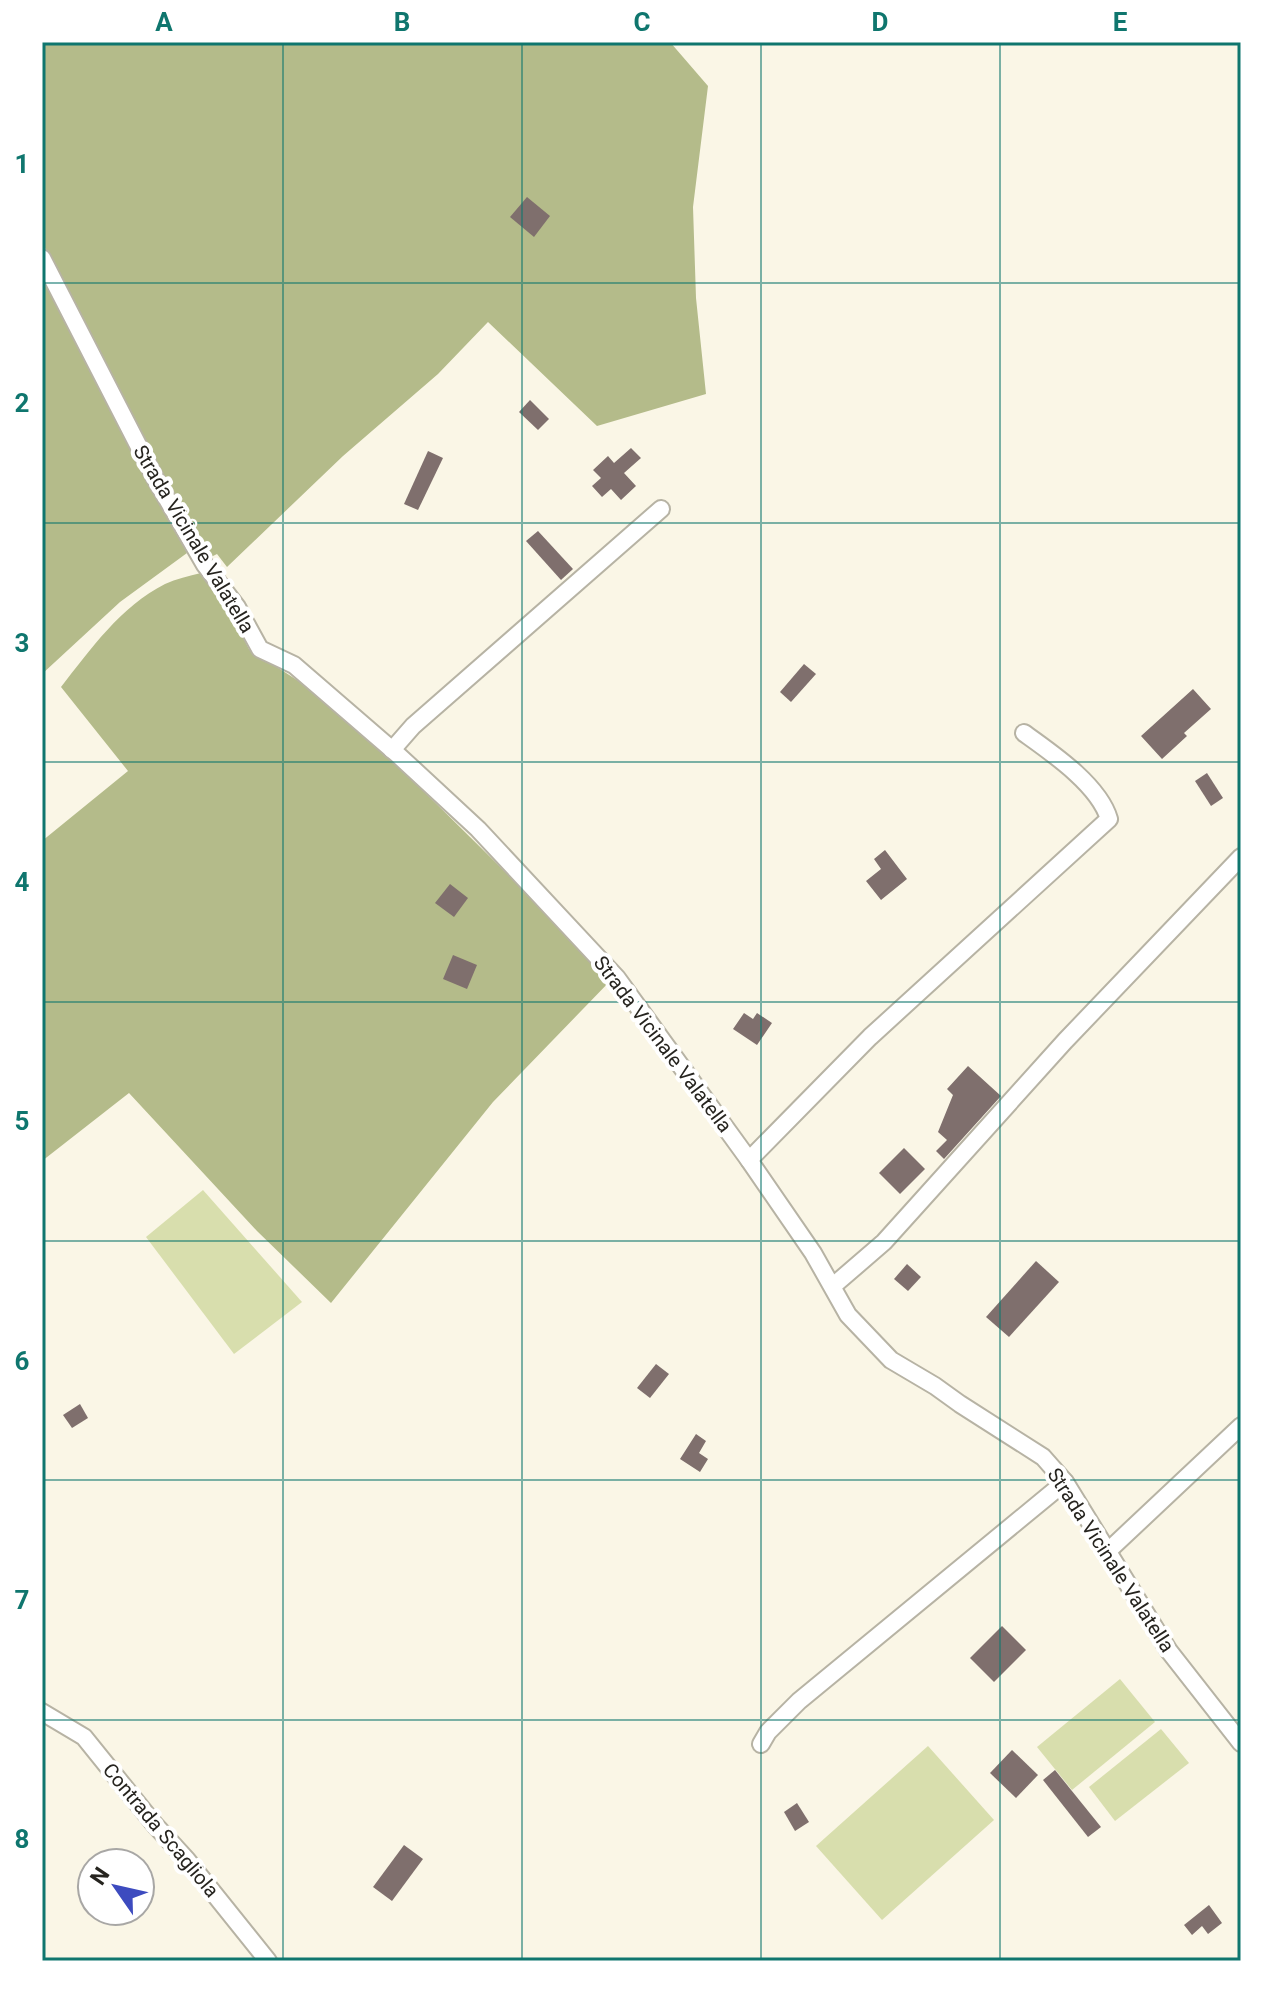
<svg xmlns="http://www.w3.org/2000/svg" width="1283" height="2003" font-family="Roboto,sans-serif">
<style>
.green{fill:#d8dead}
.forest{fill:#b4bb8a}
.building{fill:#7f6f6d}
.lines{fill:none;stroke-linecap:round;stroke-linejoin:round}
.minor-casing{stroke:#b7b3a4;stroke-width:20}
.minor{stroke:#fff;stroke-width:16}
.grid{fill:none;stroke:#0f766e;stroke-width:2;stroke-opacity:0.55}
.labels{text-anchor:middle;stroke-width:8;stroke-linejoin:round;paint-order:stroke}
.street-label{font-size:20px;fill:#26241f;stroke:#fff}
.neatline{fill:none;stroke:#0f766e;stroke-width:3}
.grid-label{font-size:26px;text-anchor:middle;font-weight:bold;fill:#0f766e}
</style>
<rect width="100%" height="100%" fill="#faf6e6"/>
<g class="green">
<polygon points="203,1190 302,1302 234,1354 146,1237"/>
<polygon points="1120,1679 1155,1722 1072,1790 1037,1747"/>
<polygon points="1161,1729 1189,1763 1115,1821 1089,1787"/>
<polygon points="928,1746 994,1820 882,1920 816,1846"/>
</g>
<g class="forest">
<polygon points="42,42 670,42 708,86 693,207 696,298 706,394 597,426 488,322 438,374 343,456 227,567 217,554 209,558 92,343 42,242"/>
<polygon points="42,270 187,553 120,602 42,674"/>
<path d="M201,573L237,626L249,649L300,682L391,759L613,978L493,1102L331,1303L257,1231L129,1093L42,1161V841L128,771L61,687C90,650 121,606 165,584C176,579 189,576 201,573Z"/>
</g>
<g class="building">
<polygon points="527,197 550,216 534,237 510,217"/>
<polygon points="530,400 549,419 538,430 519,412"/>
<polygon points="631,448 641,458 624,473 636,486 621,500 611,489 602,497 592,486 601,478 593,470 608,456 614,463"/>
<polygon points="428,451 443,458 418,510 404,504"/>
<polygon points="538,531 573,569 561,580 526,541"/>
<polygon points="804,664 816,674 791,702 780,692"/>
<polygon points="1193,689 1211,709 1184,733 1187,736 1162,759 1141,736"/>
<polygon points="1207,773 1223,798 1211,806 1195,781"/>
<polygon points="885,850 907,879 881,900 866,881 881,869 874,859"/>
<polygon points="450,884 468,898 454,917 435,903"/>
<polygon points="453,955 477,965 467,989 443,979"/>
<polygon points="744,1013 753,1019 757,1013 772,1023 757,1045 733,1029"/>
<polygon points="968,1066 1001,1096 944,1159 936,1151 947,1140 938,1132 953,1095 947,1089"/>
<polygon points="904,1148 925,1169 900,1194 879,1173"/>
<polygon points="1036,1261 1059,1282 1009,1337 986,1317"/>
<polygon points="907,1264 921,1277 908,1291 894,1279"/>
<polygon points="656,1364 669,1374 650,1398 637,1388"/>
<polygon points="80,1404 88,1418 72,1428 63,1415"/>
<polygon points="696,1434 706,1441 699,1453 708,1459 700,1472 680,1459"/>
<polygon points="1002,1626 1026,1650 994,1682 970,1658"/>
<polygon points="1012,1750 1038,1775 1016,1798 990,1773"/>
<polygon points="1055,1770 1101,1827 1088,1837 1043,1780"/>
<polygon points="797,1803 809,1822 795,1831 784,1812"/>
<polygon points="404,1845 423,1859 392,1901 373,1887"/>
<polygon points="1209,1905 1222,1923 1208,1934 1202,1926 1192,1935 1184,1925"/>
</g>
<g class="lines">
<defs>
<g id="minor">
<polyline points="42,258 156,480 205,565 237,607 260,649 294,665 397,754 478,829 617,978 749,1160 813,1253 848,1315 891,1360 935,1386 960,1404 1043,1457 1065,1482 1169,1651 1241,1743"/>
<polyline points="392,750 413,726 661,509"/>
<path d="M749,1160L870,1037L1109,819C1099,785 1052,753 1024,733"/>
<polyline points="833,1286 884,1242 1065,1041 1241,857"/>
<polyline points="1107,1552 1241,1426"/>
<polyline points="42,1712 84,1737 155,1825 187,1860 268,1961"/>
<polyline points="761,1744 768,1732 799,1701 1065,1482"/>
</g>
</defs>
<use href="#minor" class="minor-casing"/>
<use href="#minor" class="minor"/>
</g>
<path class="grid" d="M283,42V1961M522,42V1961M761,42V1961M1000,42V1961M42,283H1241M42,523H1241M42,762H1241M42,1002H1241M42,1241H1241M42,1480H1241M42,1720H1241"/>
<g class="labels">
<g class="street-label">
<text transform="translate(194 539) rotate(59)" y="7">Strada Vicinale Valatella</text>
<text transform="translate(663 1044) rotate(53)" y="7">Strada Vicinale Valatella</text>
<text transform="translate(1111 1560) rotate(57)" y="7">Strada Vicinale Valatella</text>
<text transform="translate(161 1830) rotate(50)" y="7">Contrada Scagliola</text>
</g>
</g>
<rect width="1283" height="2003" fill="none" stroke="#ffffff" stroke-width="88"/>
<g transform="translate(116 1887) rotate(304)"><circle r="38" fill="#ffffff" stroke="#a8a7a5" stroke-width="2"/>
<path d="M0-6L14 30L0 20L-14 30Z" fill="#3d4bbf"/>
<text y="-12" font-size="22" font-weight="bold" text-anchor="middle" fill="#26241f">N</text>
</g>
<rect x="44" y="44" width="1195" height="1915" class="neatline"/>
<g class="grid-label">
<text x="164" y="31">A</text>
<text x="402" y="31">B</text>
<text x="642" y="31">C</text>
<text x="880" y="31">D</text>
<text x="1120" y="31">E</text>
<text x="22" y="173">1</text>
<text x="22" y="412">2</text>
<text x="22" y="652">3</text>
<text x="22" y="891">4</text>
<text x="22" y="1130">5</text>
<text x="22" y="1370">6</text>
<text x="22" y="1609">7</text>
<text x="22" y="1848">8</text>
</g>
</svg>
